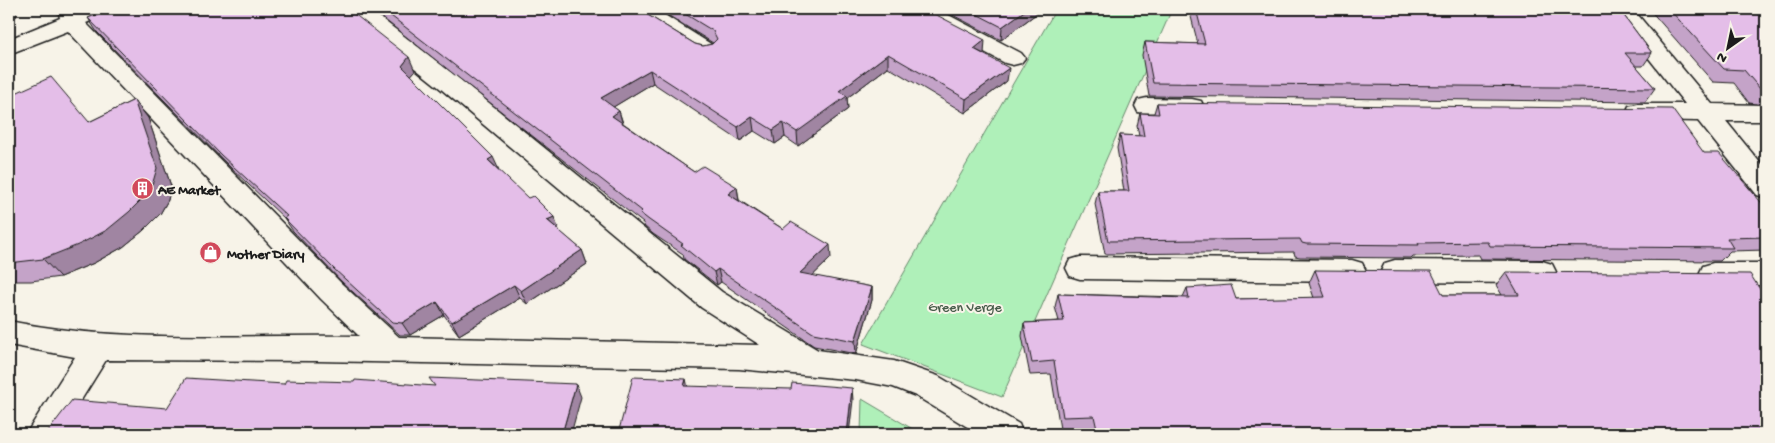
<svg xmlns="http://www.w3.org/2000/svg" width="1775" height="443" font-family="'Gochi Hand',sans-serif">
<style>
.green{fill:#aff0b9;stroke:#66866a}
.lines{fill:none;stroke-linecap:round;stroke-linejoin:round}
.minor-casing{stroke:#1c1c1c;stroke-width:3}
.minor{fill:#f7f3e8;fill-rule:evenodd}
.wall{fill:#c4a3c8;stroke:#1c1c1c}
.shaded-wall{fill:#a085a2;stroke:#1c1c1c}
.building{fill:#e4bee8;stroke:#1c1c1c}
.labels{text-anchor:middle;stroke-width:4;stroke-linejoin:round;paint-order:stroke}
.poi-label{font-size:14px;font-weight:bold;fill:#1c1c1c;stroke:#f7f3e8;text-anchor:start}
.park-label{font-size:14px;fill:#485c4b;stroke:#f7f3e8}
</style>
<rect width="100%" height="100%" fill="#f7f3e8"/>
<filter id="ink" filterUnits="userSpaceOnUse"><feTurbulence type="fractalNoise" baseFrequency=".02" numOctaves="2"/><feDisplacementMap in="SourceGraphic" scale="10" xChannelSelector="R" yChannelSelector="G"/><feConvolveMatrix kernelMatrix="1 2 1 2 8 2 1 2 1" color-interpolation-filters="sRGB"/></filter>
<g filter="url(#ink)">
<g class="green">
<polygon points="1056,9 1172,9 1002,397 863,344"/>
<polygon points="862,399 921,434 861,434"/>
</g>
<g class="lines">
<defs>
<g id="minor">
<path d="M58,9H111L108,14L86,23L341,283L399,337L760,345L702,308L441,89L347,14L344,9H369L457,77L722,292L818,350L894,361L938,376L1019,424L1023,434H979L916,396L893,387L856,380L739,369L317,361L106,360L60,434H26L75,357L9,345V321C123,344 242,334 359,336L321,299L68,31L9,54V39L60,18Z"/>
<polygon points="629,9 655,9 714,46 718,51 714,56 706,58 698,56 632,14"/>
<polygon points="910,9 937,9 1021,53 1025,58 1021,63 1013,65 1005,63 913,14"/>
<polygon points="1610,9 1633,9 1712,104 1766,105 1766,121 1726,121 1766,170 1766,198 1757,195 1698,121 1638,120 1629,118 1626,112 1629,106 1638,104 1685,104"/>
<path d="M1147,98L1192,99L1201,101L1204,107L1201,113C1183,118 1156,117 1138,112L1135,106L1138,100Z"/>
<polygon points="1080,257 1352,260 1362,263 1366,271 1362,279 1352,282 1080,279 1070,276 1066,268 1070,260"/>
<polygon points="1395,260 1542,261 1552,264 1556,272 1552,280 1542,283 1395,282 1385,279 1381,271 1385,263"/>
<polygon points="1713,263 1766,263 1766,285 1713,285 1703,282 1699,274 1703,266"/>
</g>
</defs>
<use href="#minor" class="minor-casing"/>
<use href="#minor" class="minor"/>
</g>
<g class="wall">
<polygon points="110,9 348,9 415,71 411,75 498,170 558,230 582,250 587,264 527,304 520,298 459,335 444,315 410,335 400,335 342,282 293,231 284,218 231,168 97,32 88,18"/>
<polygon points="371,9 638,9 695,44 703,46 712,44 713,43 658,9 925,9 983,54 1007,81 965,113 888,67 847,98 848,109 798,146 785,137 775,144 754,131 740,141 653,83 613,107 619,111 623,123 694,172 737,187 739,200 783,229 831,258 812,276 872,287 872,300 856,354 814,346 721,282 717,285 684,259 683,254 653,234 644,226 643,223"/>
<polygon points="941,9 1037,9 1036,14 1001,40"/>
<polygon points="1189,9 1619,9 1652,53 1643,66 1636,66 1655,88 1645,102 1149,96 1142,55 1145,42 1198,44"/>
<polygon points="1649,9 1766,9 1766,105 1749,103 1734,83 1713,82"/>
<polygon points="9,96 89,122 134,100 148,118 171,186 168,200 160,214 144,230 123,247 94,263 60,277 31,281 9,281"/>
<polygon points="1157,103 1704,153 1766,208 1766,250 1730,251 1720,261 1481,259 1479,255 1413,256 1411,258 1300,257 1295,256 1294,252 1105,254 1095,204 1098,191 1124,191 1117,148 1120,135 1139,136 1137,126 1140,113 1154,113"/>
<polygon points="1315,270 1443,295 1502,295 1496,285 1506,272 1766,434 1092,434 1091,428 1060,429 1051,374 1030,375 1022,336 1024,323 1059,321 1055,307 1058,294 1183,297 1187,288 1236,299 1314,298 1309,283"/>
</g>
<g class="shaded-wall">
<polygon points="9,9 12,9 17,16 9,19"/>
<polygon points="1027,9 1037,9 1036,14 1001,40 1002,27"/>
<polygon points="985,40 984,54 974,49"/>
<polygon points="888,54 888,67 847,98 848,109 798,146 797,132 839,91"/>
<polygon points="409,57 415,71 408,79 402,66"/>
<polygon points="1009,68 1007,81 965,113 966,99"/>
<polygon points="650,70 653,83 605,112 601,98"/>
<polygon points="134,100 148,118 171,186 168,200 160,214 144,230 123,247 94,263 60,277 43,259"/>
<polygon points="619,111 623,125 612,116"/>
<polygon points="752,117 754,131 740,141 738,127"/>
<polygon points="783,123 785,137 775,144 773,130"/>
<polygon points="493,157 499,170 488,160"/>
<polygon points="737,187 739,201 728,194"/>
<polygon points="554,217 559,230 547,220"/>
<polygon points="830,245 831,258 801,287 800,273"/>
<polygon points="582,250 587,264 527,304 521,291"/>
<polygon points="718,269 721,282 717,285 714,272"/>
<polygon points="514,285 520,298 459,335 452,322"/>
<polygon points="872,287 872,300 856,354 855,341"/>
<polygon points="437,302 444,315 410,335 402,323"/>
<polygon points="686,379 689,392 684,386"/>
<polygon points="576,384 581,397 571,434 562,434"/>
<polygon points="852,388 853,400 849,434 847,434"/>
</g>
<g class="building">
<polygon points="111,9 348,9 409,57 402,66 493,157 488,160 528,198 533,196 554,217 547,220 582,250 521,291 514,285 452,322 437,302 402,323 392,322 334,269 284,218 287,216 221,155 88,18"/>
<polygon points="382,9 638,9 695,44 703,46 712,44 717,39 713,31 677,9 925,9 985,40 974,49 1009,68 966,99 888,54 839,91 847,96 797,132 783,123 773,130 752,117 738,127 650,70 601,98 619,111 612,116 694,172 703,166 737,187 728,194 783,229 791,222 830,245 800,273 872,287 855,341 813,333 718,269 714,272 681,245 683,244 649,220 640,213 642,211"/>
<polygon points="967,9 1027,9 1002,27"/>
<polygon points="1196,9 1619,9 1652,53 1625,53 1655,88 1153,83 1145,42 1205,44"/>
<polygon points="1669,9 1766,9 1766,90 1761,90 1744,70 1724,69"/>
<polygon points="51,77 89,122 134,100 157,168 153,182 145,196 129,212 107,230 78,245 43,259 9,263 9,96"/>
<polygon points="1157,103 1672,109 1704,153 1719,153 1766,208 1766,237 1727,238 1733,248 1490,246 1488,242 1418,243 1419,245 1306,244 1302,243 1300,239 1108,241 1098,191 1129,191 1120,135 1144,136 1140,113 1159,114"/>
<polygon points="1315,270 1431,271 1443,295 1519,295 1506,272 1750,274 1763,294 1766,294 1766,434 1098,434 1094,416 1063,417 1054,361 1032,363 1024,323 1064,321 1058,294 1189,298 1187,288 1231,285 1236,299 1325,297"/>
<polygon points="633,377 686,379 684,386 791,389 792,383 852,388 847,434 618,434"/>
<polygon points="186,378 284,384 286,380 354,382 355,380 435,386 429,378 576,384 562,434 46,434 72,400 167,408"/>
</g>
</g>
<defs>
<symbol id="building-disc" viewBox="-11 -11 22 22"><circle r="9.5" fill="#d1495b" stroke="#f7f3e8"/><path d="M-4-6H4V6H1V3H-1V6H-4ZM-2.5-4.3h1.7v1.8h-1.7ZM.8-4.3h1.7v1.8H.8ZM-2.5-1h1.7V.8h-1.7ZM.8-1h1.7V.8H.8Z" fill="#fff"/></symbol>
<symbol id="shop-disc" viewBox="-11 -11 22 22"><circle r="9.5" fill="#d1495b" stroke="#f7f3e8"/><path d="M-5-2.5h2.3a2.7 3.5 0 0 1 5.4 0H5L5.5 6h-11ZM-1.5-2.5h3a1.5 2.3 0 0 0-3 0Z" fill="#fff"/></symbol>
</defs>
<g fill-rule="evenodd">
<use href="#building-disc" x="130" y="176" width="25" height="25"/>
<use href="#shop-disc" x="198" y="240" width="25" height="25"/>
</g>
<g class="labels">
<g class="poi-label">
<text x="158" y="194">AE Market</text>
<text x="227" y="258">Mother Diary</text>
</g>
<g class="park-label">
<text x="965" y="311">Green Verge</text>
</g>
</g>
<rect width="1775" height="443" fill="none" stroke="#f7f3e8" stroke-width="30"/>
<rect x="15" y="15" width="1745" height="413" fill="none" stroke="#1c1c1c" stroke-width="2" filter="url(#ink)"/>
<g transform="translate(1728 48) rotate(213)" stroke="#f7f3e8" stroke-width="4" paint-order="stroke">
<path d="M0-4L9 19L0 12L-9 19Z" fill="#1c1c1c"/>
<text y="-8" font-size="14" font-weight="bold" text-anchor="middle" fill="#1c1c1c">N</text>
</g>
</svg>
